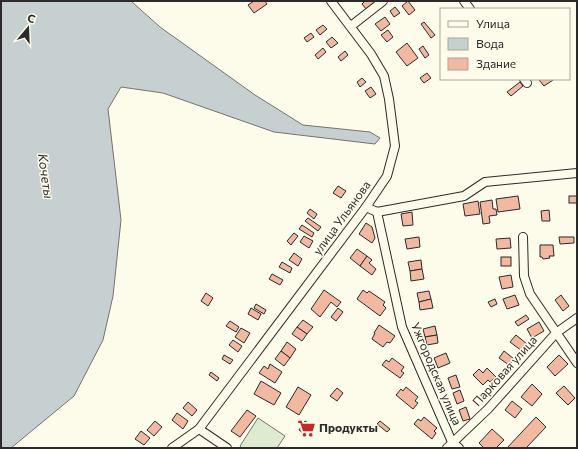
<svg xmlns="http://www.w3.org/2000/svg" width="578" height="449" font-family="Commissioner,sans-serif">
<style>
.green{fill:#deebd1;stroke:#74746e}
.water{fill:#c7d0d0;stroke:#74746e}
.building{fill:#f2b8a0;stroke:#2b2b2b}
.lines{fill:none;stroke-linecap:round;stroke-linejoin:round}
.minor-casing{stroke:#2b2b2b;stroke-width:10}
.minor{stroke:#fdfbea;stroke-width:8}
.labels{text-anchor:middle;stroke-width:3;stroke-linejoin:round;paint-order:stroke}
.street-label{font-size:12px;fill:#2b2b2b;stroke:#fdfbea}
.poi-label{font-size:12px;font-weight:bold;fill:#2b2b2b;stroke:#fdfbea;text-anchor:start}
.water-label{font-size:13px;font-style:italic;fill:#2b2b2b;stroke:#fdfbea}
</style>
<rect width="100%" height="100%" fill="#fdfbea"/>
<polygon class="green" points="258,418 285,436 277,448 242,448 240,446"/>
<polygon class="water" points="1,1 131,1 160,27 255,95 303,125 370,132 380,138 375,144 274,132 163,93 121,87 108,109 121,220 113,296 103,340 74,396 11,448 1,448"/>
<g class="building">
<polygon points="254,1 265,1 267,4 254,13 248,5"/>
<polygon points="365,1 377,1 367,10 362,4"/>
<polygon points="408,1 415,10 409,15 402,6"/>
<polygon points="395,7 400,13 394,17 390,11"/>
<polygon points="385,17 390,24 381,31 375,24"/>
<polygon points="424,22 435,35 431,38 421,24"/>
<polygon points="323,25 327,29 320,35 316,30"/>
<polygon points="388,30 393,37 387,42 381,35"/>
<polygon points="311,33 314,37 307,42 304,38"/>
<polygon points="332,37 338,43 331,48 326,42"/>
<polygon points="407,43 418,58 407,66 396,52"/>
<polygon points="423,46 429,55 425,58 419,49"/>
<polygon points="323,48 326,52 318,59 315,55"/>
<polygon points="345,51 348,55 341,61 338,57"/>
<polygon points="427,73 431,78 424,83 420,78"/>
<polygon points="362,78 366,82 360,87 357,82"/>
<polygon points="540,79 552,79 553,80 544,86 539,80"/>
<polygon points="520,82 523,86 511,96 507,92"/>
<polygon points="371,87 376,94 370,98 365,91"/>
<polygon points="338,186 346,191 341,198 333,193"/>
<polygon points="518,196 520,209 498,212 496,199"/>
<rect x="569" y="196" width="8" height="7"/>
<polygon points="492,200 493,209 496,209 497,215 489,216 490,223 483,224 480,202"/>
<polygon points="478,201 480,214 465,216 463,204"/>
<polygon points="310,209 317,214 314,219 307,213"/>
<polygon points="549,210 550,221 542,221 541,211"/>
<polygon points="412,212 413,225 403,226 401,214"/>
<polygon points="308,218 321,227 318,231 305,221"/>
<polygon points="366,223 372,227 375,238 372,243 359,234"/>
<polygon points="302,225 314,233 312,237 299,229"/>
<polygon points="294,233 298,236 291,245 287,241"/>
<polygon points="304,236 313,241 309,248 300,242"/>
<polygon points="419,237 420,247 407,249 405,239"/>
<polygon points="559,237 574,237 574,243 560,244"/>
<polygon points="510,238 511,248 497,249 496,239"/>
<polygon points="540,245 553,245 554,256 549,256 550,258 543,259 542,257 540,257"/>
<polygon points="357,249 367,256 360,266 350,258"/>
<polygon points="294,253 302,259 298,266 289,260"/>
<polygon points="367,256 372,260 369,263 376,269 372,275 360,266"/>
<rect x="501" y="257" width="10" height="9"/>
<polygon points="421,260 422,269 410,271 408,262"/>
<polygon points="282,262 292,268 290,273 279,267"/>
<polygon points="422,269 424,279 411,281 410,271"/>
<polygon points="272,274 283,280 280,285 269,279"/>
<polygon points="511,275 513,287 502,289 499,277"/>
<polygon points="324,290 341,302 337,307 331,302 320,317 311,309"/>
<polygon points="363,290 367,293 369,291 385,302 383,305 386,308 380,316 357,299"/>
<polygon points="429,291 431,299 419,302 417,293"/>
<polygon points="206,293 213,298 208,306 201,301"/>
<polygon points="515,295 519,305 507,309 503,299"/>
<polygon points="561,295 569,306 563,311 555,300"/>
<polygon points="431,299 433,308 420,310 419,302"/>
<polygon points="495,299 497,304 491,307 488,302"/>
<polygon points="256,304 266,310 264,314 254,308"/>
<polygon points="251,308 261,314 258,320 248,314"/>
<polygon points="338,308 343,312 336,321 331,317"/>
<polygon points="526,315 529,319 518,326 515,322"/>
<polygon points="303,320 313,327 307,334 297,327"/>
<polygon points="230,321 239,327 236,332 226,326"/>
<polygon points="539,322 544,331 532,338 527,329"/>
<polygon points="379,325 395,336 390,343 387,342 383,347 372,339 375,333 374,333"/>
<polygon points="435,326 437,335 425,337 423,329"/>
<polygon points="297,327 307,334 302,341 292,334"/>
<polygon points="241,328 250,333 244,343 235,337"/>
<polygon points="437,335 438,343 427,345 425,337"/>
<polygon points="516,335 527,344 522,351 510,342"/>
<polygon points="233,340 242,346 238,352 229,345"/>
<polygon points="287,342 296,349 290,358 281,351"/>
<polygon points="281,351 290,358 284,366 275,359"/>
<polygon points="504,351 514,359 509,365 499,358"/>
<polygon points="446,353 450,363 438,368 434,358"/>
<polygon points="224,355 233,360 230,364 222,359"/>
<polygon points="559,355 568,364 555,376 547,367"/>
<polygon points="392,358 404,367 401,371 404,373 400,378 382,365 386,360 389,362"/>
<polygon points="270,364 282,372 275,383 259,373 264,366 268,369"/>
<polygon points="487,368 496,377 490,382 488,380 483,385 473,375 479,369 483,373"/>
<polygon points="211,372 219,378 217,381 209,375"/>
<polygon points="456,375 460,387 452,389 448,378"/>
<polygon points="261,381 281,393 274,405 254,394"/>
<polygon points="532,384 542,394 532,406 521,397"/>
<polygon points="564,386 575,398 568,405 556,393"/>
<polygon points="298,387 311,395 299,415 286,407"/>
<polygon points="406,387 418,397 415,401 418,403 413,409 396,395 401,389 403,391"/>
<polygon points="337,388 343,393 337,401 330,396"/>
<polygon points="460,390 464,401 457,404 453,393"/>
<polygon points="512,401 522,409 515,418 505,410"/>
<polygon points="188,402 197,410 192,416 183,408"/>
<polygon points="466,407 470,419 463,421 459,410"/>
<polygon points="247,410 256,416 240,437 231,431"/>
<polygon points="177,413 188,421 183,429 172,420"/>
<polygon points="424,417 437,428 434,431 436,433 432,439 414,424 418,419 421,421"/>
<polygon points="536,417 546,427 526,448 507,448"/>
<polygon points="155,421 162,427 154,436 147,430"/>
<polygon points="305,421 312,425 306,435 299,430"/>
<polygon points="380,421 390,429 387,432 377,424"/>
<polygon points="492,429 504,440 496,448 484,448 479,443"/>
<polygon points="141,431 150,438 144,445 135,439"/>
</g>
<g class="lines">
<defs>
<g id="minor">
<polyline points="464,1 470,9"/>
<polyline points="351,26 383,1"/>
<polyline points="524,79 527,83"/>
<polyline points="366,207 377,212 464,196 485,182 577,173"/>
<polyline points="377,212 402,327 452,442 459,448"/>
<polyline points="523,237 524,276 530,294 577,363"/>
<polyline points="199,429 227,448"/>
<polyline points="172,448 199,429 366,207 387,176 395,146 389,99 384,76 371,54 331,1"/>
<polyline points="447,448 488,409 556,333 577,318"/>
</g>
</defs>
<use href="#minor" class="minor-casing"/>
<use href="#minor" class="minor"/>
</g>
<defs>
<symbol id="supermarket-bare" viewBox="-9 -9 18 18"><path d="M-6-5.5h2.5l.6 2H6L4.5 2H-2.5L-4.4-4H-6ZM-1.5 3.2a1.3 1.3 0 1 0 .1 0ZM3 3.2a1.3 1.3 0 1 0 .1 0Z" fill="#c62828" stroke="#fdfbea" stroke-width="2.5" paint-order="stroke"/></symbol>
</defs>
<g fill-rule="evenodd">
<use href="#supermarket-bare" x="294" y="416" width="25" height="25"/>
</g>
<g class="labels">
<g class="street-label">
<text transform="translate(342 218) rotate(-54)" y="4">улица Ульянова</text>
<text transform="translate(505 371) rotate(-48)" y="4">Парковая улица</text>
<text transform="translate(436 374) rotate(67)" y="4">Ужгородская улица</text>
</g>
<g class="poi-label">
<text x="319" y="432">Продукты</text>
</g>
<g class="water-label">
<text transform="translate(46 176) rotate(82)" y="5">Кочеты</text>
</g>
</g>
<rect width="578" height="449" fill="none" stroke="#2b2b2b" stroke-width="4"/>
<rect x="440" y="8" width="130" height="72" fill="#fdfbea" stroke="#a9a89e"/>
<rect x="448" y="21" width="20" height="6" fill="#fdfbea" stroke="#a9a89e"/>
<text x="476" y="28" font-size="12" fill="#2b2b2b">Улица</text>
<rect x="448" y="38" width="20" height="12" fill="#c7d0d0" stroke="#a9a89e"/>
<text x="476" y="48" font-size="12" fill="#2b2b2b">Вода</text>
<rect x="448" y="58" width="20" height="12" fill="#f2b8a0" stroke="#a9a89e"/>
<text x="476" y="68" font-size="12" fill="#2b2b2b">Здание</text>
<g transform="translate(28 28) rotate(19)" stroke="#fdfbea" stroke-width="3" paint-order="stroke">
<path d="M0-3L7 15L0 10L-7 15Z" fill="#2b2b2b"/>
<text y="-6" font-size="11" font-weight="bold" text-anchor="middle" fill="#2b2b2b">С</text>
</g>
</svg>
